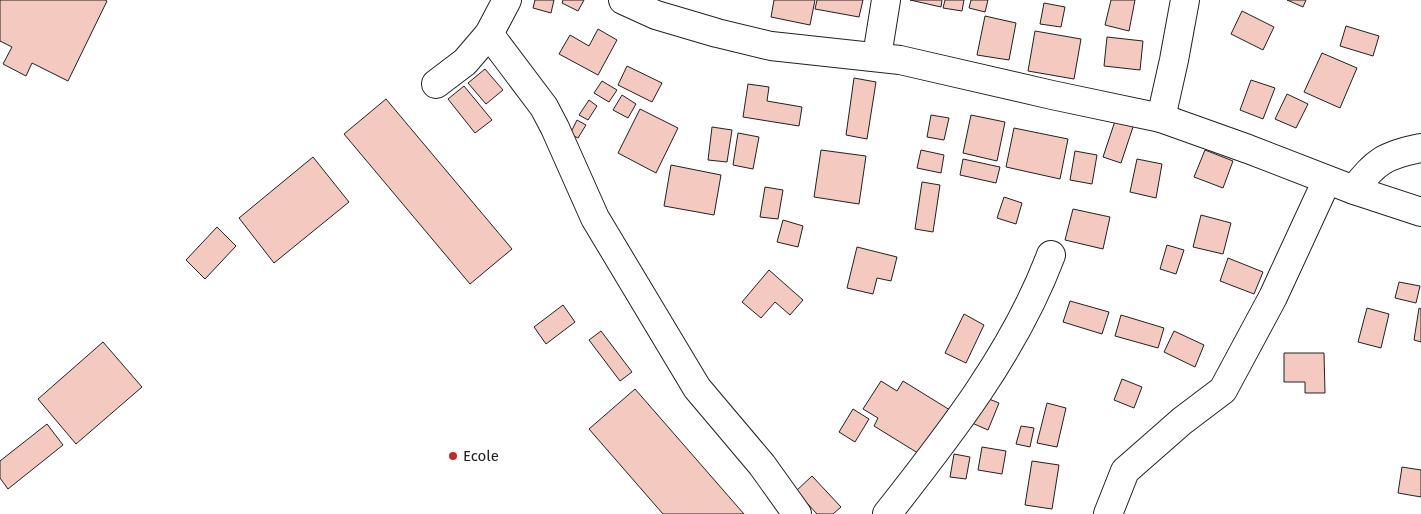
<svg xmlns="http://www.w3.org/2000/svg" width="1421" height="514" font-family="'Fira Sans',sans-serif">
<style>
.building{fill:#f3c9c0;stroke:#222}
.lines{fill:none;stroke-linecap:round;stroke-linejoin:round}
.minor-casing{stroke:#222;stroke-width:30}
.minor{stroke:#fff;stroke-width:28}
.poi-dot{fill:#c62828;stroke:#fff;stroke-width:2}
.labels{text-anchor:middle;stroke-width:4;stroke-linejoin:round;paint-order:stroke}
.poi-label{font-size:15px;fill:#222;stroke:#fff;text-anchor:start}
</style>
<rect width="100%" height="100%" fill="#fff"/>
<g class="building">
<polygon points="0,0 105,0 107,1 68,81 32,63 26,76 3,64 12,47 0,41"/>
<polygon points="535,0 554,0 551,13 533,8"/>
<polygon points="563,0 584,0 578,11 562,3"/>
<polygon points="774,0 815,0 810,25 771,17"/>
<polygon points="817,0 863,0 859,17 815,9"/>
<polygon points="910,0 942,0 941,7"/>
<polygon points="945,0 964,0 962,11 943,8"/>
<polygon points="971,0 988,0 985,12 969,8"/>
<polygon points="1111,0 1135,0 1129,31 1105,25"/>
<polygon points="1287,0 1306,0 1303,7"/>
<polygon points="1044,3 1065,7 1061,27 1040,24"/>
<polygon points="1242,11 1274,27 1263,50 1231,34"/>
<polygon points="985,16 1016,23 1009,60 977,55"/>
<polygon points="1346,26 1379,36 1373,56 1340,46"/>
<polygon points="598,29 617,40 598,75 559,54 570,35 589,46"/>
<polygon points="1035,31 1081,39 1074,79 1028,71"/>
<polygon points="1107,37 1143,41 1140,70 1104,66"/>
<polygon points="1322,53 1357,68 1340,108 1304,92"/>
<polygon points="627,66 662,83 652,102 618,85"/>
<polygon points="485,69 503,90 486,104 468,83"/>
<polygon points="854,78 876,82 867,139 846,135"/>
<polygon points="1251,80 1275,88 1263,119 1240,110"/>
<polygon points="602,81 617,90 609,102 594,93"/>
<polygon points="748,84 769,87 767,101 802,107 799,126 743,117"/>
<polygon points="464,86 492,120 475,133 448,99"/>
<polygon points="1287,94 1308,104 1296,128 1275,119"/>
<polygon points="622,95 636,104 628,118 613,110"/>
<polygon points="386,99 512,249 470,284 344,134"/>
<polygon points="589,100 597,106 588,120 579,115"/>
<polygon points="640,109 678,128 656,173 618,153"/>
<polygon points="931,115 949,118 944,140 927,137"/>
<polygon points="971,115 1005,122 997,161 963,153"/>
<polygon points="1116,118 1134,124 1121,163 1103,157"/>
<polygon points="577,120 586,125 578,138 570,134"/>
<polygon points="712,127 732,130 727,162 708,160"/>
<polygon points="1014,128 1068,139 1060,179 1006,167"/>
<polygon points="738,133 759,137 753,169 733,165"/>
<polygon points="821,150 866,156 859,204 814,197"/>
<polygon points="921,150 944,155 941,173 917,168"/>
<polygon points="1205,150 1233,161 1223,188 1194,177"/>
<polygon points="1075,151 1097,155 1092,184 1070,180"/>
<polygon points="313,157 349,202 274,263 239,218"/>
<polygon points="963,159 1000,167 996,183 960,175"/>
<polygon points="1137,159 1162,164 1156,198 1130,192"/>
<polygon points="671,165 721,175 714,215 664,206"/>
<polygon points="922,182 940,185 933,232 915,229"/>
<polygon points="765,187 783,190 778,219 760,217"/>
<polygon points="1004,197 1022,203 1016,224 997,218"/>
<polygon points="1073,209 1110,217 1103,249 1065,240"/>
<polygon points="1201,215 1231,223 1223,254 1193,247"/>
<polygon points="783,220 803,226 798,247 777,242"/>
<polygon points="217,227 236,246 205,279 186,260"/>
<polygon points="1167,245 1184,250 1176,274 1160,269"/>
<polygon points="857,247 897,257 891,281 877,278 873,294 847,288"/>
<polygon points="1228,258 1263,272 1254,294 1220,281"/>
<polygon points="769,270 803,300 790,315 775,302 761,318 742,302"/>
<polygon points="1399,282 1420,286 1416,303 1395,298"/>
<polygon points="1070,301 1109,312 1102,334 1063,322"/>
<polygon points="563,305 575,322 546,344 534,327"/>
<polygon points="1367,308 1389,314 1381,348 1358,342"/>
<polygon points="1419,308 1421,309 1421,342 1414,340"/>
<polygon points="964,314 984,325 966,363 945,353"/>
<polygon points="1121,315 1164,328 1158,348 1115,336"/>
<polygon points="601,331 632,372 620,381 589,340"/>
<polygon points="1174,331 1204,345 1195,367 1164,352"/>
<polygon points="103,342 142,387 76,444 38,399"/>
<polygon points="1284,353 1324,353 1325,393 1305,393 1305,382 1284,382"/>
<polygon points="1122,379 1142,387 1134,408 1114,400"/>
<polygon points="881,381 897,391 903,381 950,410 921,455 874,426 878,418 863,409"/>
<polygon points="635,389 744,514 663,514 589,429"/>
<polygon points="984,397 999,403 988,430 972,423"/>
<polygon points="1047,403 1066,408 1057,447 1037,443"/>
<polygon points="853,409 869,419 855,442 839,432"/>
<polygon points="47,424 63,445 8,489 0,478 0,461"/>
<polygon points="1021,426 1034,428 1030,447 1016,444"/>
<polygon points="982,447 1006,451 1002,474 978,470"/>
<polygon points="954,454 970,457 966,479 950,477"/>
<polygon points="1032,461 1059,465 1052,509 1025,505"/>
<polygon points="1402,467 1421,470 1421,497 1398,493"/>
<polygon points="812,476 841,507 833,514 817,514 796,491"/>
</g>
<g class="lines">
<defs>
<g id="minor">
<polyline points="623,0 656,15 717,33 771,46 900,60 1052,95 1161,118 1248,149 1354,190 1421,212"/>
<polyline points="489,34 544,107 555,128 595,218 697,388 762,465 797,514"/>
<polyline points="877,56 886,0"/>
<polyline points="436,84 465,62 489,34 507,0"/>
<polyline points="1161,118 1174,60 1185,0"/>
<path d="M1354,190C1375,161 1386,155 1421,148"/>
<path d="M887,514C950,434 1015,351 1051,255"/>
<polyline points="1108,514 1125,471 1182,421 1223,390 1273,297 1327,180"/>
</g>
</defs>
<use href="#minor" class="minor-casing"/>
<use href="#minor" class="minor"/>
</g>
<circle class="poi-dot" cx="453" cy="456" r="5"/>
<g class="labels">
<g class="poi-label">
<text x="463" y="461">Ecole</text>
</g>
</g>
</svg>
